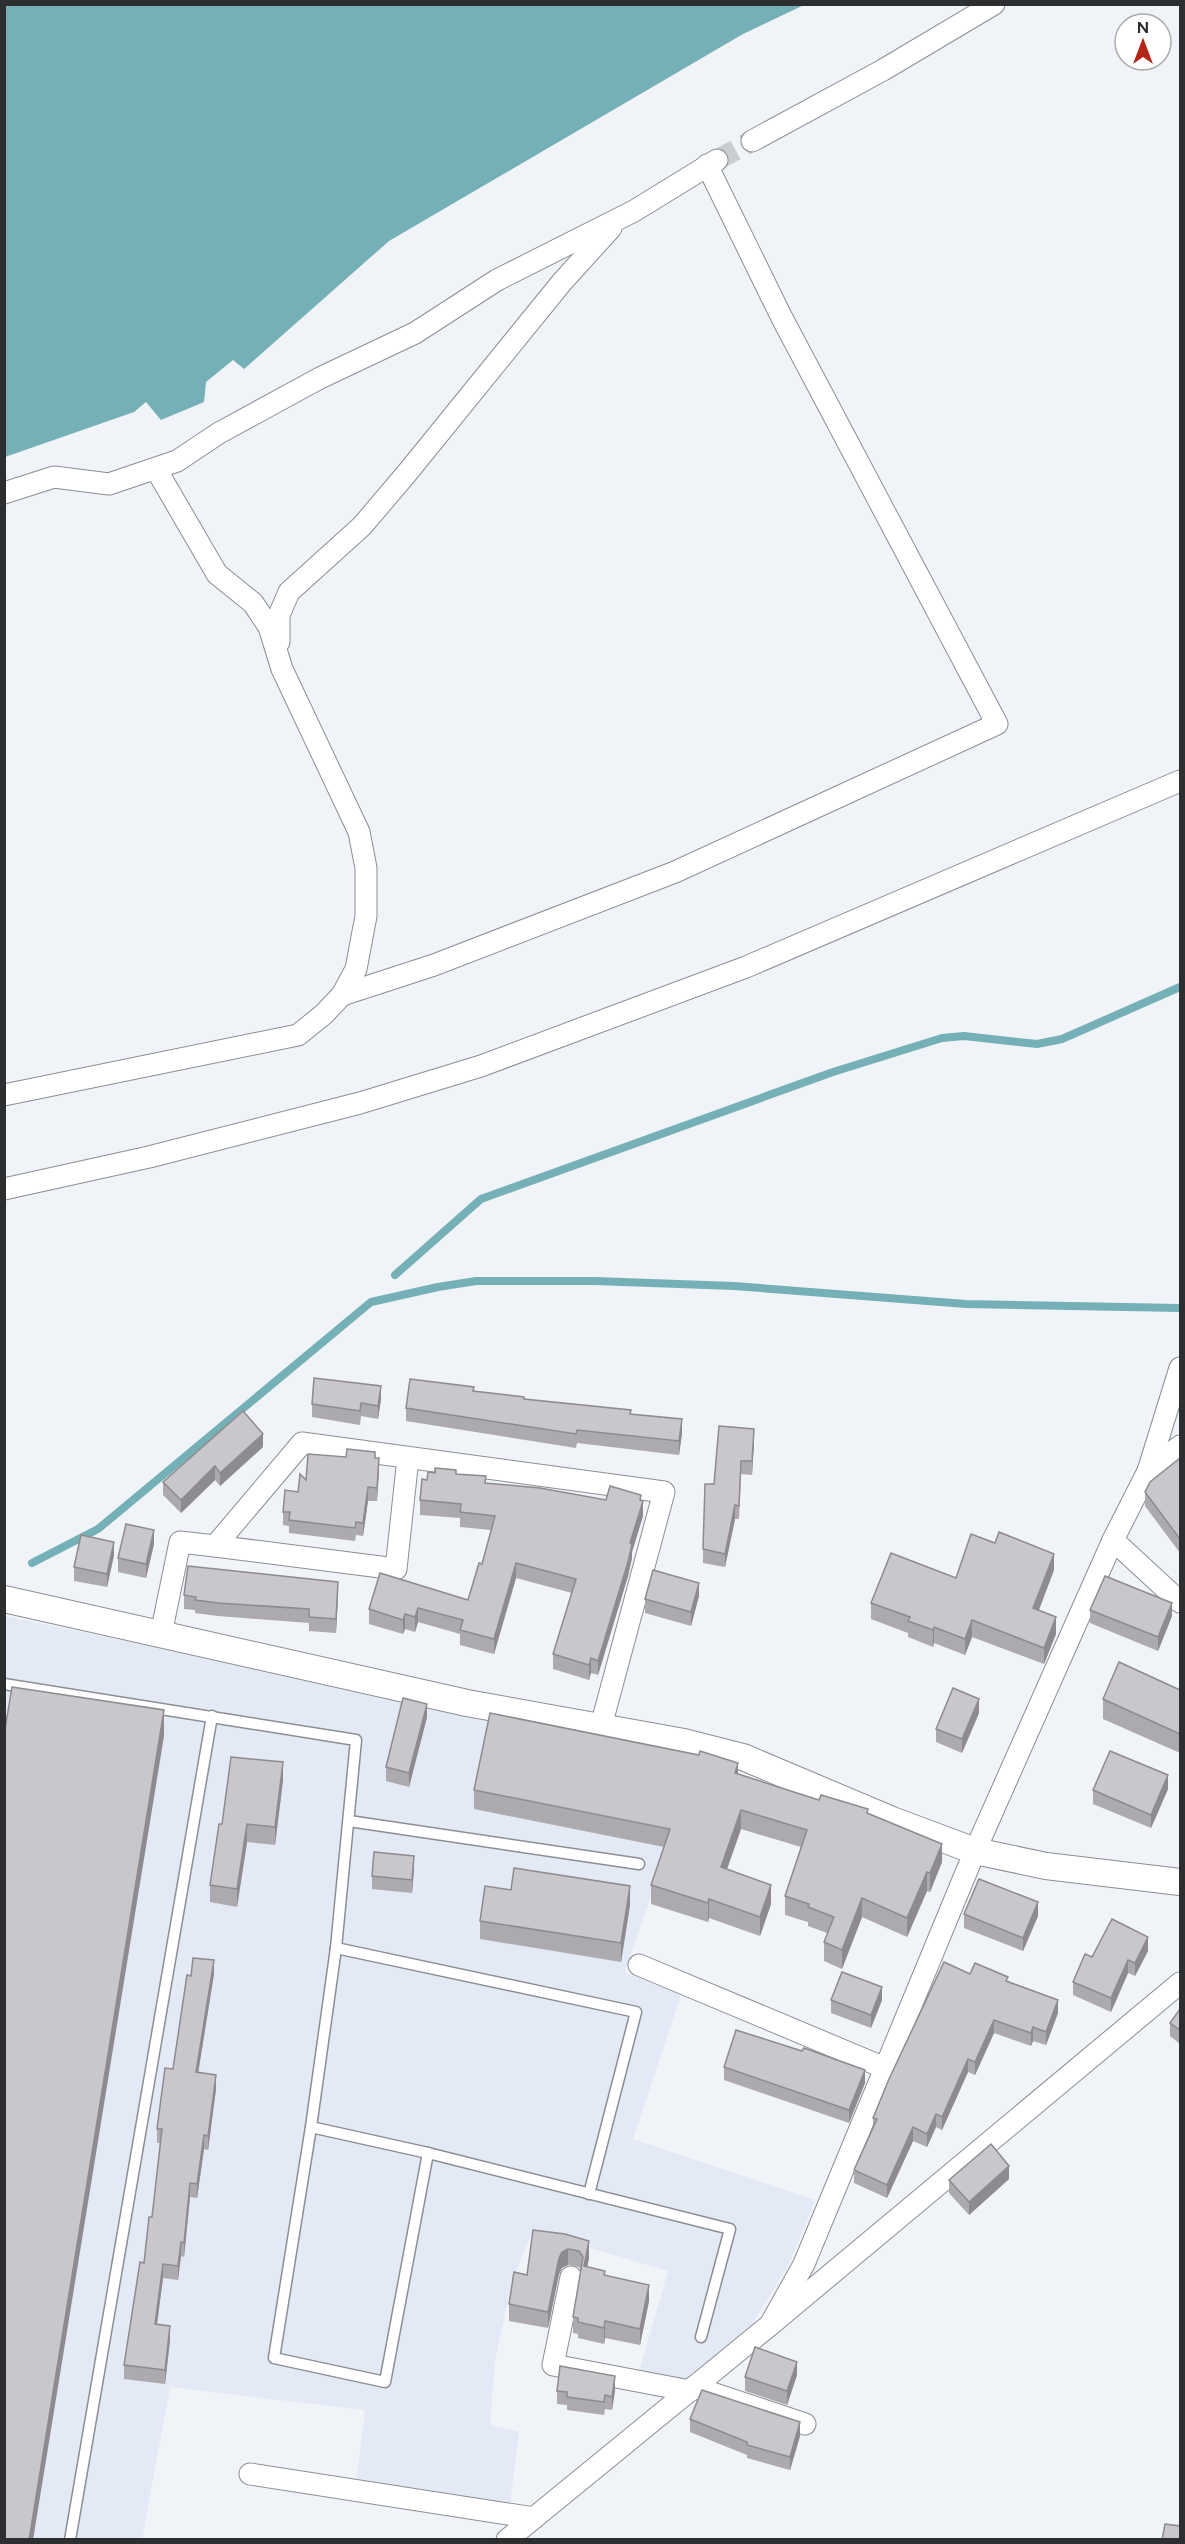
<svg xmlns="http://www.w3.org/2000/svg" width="1185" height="2544" font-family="Figtree,sans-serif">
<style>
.built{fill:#e3e9f5}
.water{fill:#75b0b6}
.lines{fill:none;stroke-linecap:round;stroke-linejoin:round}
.stream{stroke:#75b0b6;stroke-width:8}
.minor-tunnel{stroke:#c9ccd0;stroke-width:21;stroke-dasharray:21 10;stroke-linecap:butt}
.service-casing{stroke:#8b8e93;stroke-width:13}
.minor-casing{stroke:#8b8e93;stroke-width:23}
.tertiary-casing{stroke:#8b8e93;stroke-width:28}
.service{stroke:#fff;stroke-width:10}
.minor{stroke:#fff;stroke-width:21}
.tertiary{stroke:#fff;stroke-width:26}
.wall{fill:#adaaaf}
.shaded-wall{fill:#8d8b8f}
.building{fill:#c9c6cc;stroke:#8d8b8f;stroke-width:1.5}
</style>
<rect width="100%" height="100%" fill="#f0f3f8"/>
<polygon class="built" points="4,1616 697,1760 625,1972 681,1995 633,2139 815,2200 789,2264 748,2331 687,2379 639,2372 668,2271 533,2231 512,2281 495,2360 490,2425 519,2432 510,2504 356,2484 365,2410 170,2387 142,2539 5,2539"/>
<polygon class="water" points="5,4 804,4 804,5 743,34 389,241 244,369 233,360 206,382 204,402 161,420 146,402 134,412 5,457"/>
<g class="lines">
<g class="stream">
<polyline points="395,1275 481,1199 833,1072 942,1038 964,1036 1037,1044 1062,1039 1180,987"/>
<polyline points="32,1563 98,1529 371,1302 438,1287 476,1281 595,1281 734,1286 966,1304 1180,1308"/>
</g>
<polyline class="minor-tunnel" points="717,160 752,141"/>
<defs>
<g id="service">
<polyline points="4,1684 356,1740 336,1948 311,2127 274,2358 385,2382 428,2153 730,2229 701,2337"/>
<polyline points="349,1821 639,1864"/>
<polyline points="336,1948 636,2012 589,2194"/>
<polyline points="311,2127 428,2153"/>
<polyline points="70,2540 212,1716"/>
</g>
<g id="minor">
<polyline points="752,141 883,70 994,4"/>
<polyline points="4,493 54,477 109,484 177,461 219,433 320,378 415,333 497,280 634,211 717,160"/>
<polyline points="279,642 279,615 289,592 362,526 407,473 562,282 611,228"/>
<polyline points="342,995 434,965 675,872 997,724 782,318 707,165"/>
<polyline points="4,1095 298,1035 324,1014 342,995 356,969 366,916 366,868 359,832 282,669 269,627 253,603 217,574 156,469"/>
<polyline points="4,1189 149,1157 360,1103 481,1066 746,967 1180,781"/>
<polyline points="1148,1471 1180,1446"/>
<polyline points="1113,1540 1180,1602"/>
<polyline points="215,1546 396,1569 408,1458"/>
<polyline points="161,1634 180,1542 215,1546 302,1443 664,1492 601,1726"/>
<polyline points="639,1965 885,2068"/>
<polyline points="571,2277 553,2365 690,2391"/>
<polyline points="770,2325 804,2264 975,1851 1113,1540 1148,1471 1180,1368"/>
<polyline points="694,2387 805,2424"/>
<polyline points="250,2474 534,2518"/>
<polyline points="507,2540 770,2325 1180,1983"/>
</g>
<polyline id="tertiary" points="4,1599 467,1703 684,1742 743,1757 892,1820 975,1851 1046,1866 1180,1882"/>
</defs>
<use href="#service" class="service-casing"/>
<use href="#minor" class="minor-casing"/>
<use href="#tertiary" class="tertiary-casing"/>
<use href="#service" class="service"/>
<use href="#minor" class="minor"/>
<use href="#tertiary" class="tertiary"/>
</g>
<g class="wall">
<polygon points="474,1391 524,1399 631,1414 682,1433 679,1455 577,1443 576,1448 406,1421 406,1408"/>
<polygon points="381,1399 378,1419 361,1416 360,1425 312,1417 312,1404"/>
<polygon points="754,1442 752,1475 741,1474 739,1519 735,1519 725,1567 703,1563 703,1549 714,1484"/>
<polygon points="263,1447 220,1486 215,1480 181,1513 163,1495 163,1482"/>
<polygon points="346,1457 375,1458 379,1471 377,1501 368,1501 363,1536 356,1535 355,1541 289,1533 289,1526 283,1525 283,1512 298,1492"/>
<polygon points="1180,1458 1180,1553 1145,1506 1145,1492"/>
<polygon points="456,1474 486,1483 606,1500 641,1501 643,1516 632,1552 632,1558 628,1576 598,1675 591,1673 589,1680 553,1669 553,1654 572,1593 516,1578 494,1654 460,1645 460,1634 418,1622 415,1632 405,1629 403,1634 369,1624 369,1609 468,1600 482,1564 491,1530 460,1527 460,1518 420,1515 420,1500 427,1480"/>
<polygon points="154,1544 146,1578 118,1572 118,1558"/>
<polygon points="114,1555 107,1587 74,1581 74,1567"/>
<polygon points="1054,1570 1039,1610 1056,1634 1044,1664 972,1637 965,1655 934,1643 933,1647 908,1637 908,1633 871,1619 871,1603 956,1578"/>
<polygon points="184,1595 338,1596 336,1633 309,1631 309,1623 218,1616 195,1613 195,1610 184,1609"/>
<polygon points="699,1596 691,1626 645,1613 645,1599"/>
<polygon points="1090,1610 1172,1616 1158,1651 1090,1623"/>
<polygon points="1180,1690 1180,1753 1103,1719 1103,1699"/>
<polygon points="979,1713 962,1753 936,1742 936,1729"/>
<polygon points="427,1717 409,1787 386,1781 386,1767"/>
<polygon points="738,1774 819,1800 868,1813 942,1862 930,1892 927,1891 907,1937 862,1917 842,1969 824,1961 824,1942 827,1933 808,1926 808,1922 785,1915 785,1896 801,1847 741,1829 727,1869 771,1904 760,1936 709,1918 708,1922 651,1904 651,1885 664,1847 474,1809 474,1790"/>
<polygon points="283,1780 275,1845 247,1842 237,1907 210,1902 210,1885 222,1824"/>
<polygon points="1168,1789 1151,1828 1093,1804 1093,1790"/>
<polygon points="414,1869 412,1893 372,1889 372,1876"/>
<polygon points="511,1890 630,1905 621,1962 480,1939 480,1921"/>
<polygon points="964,1914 1038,1916 1023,1951 964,1928"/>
<polygon points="1148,1951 1135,1976 1128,1973 1111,2012 1073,1995 1073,1982 1092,1957"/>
<polygon points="214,1974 198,2073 216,2089 208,2150 204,2149 197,2198 190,2197 184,2257 181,2256 178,2280 163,2278 157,2325 170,2340 165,2384 124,2379 124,2365 152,2217 160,2143 157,2143 157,2129 173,2069 191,1976"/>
<polygon points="1008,1982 1058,2013 1046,2045 1033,2041 1031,2046 994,2033 975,2075 968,2072 942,2130 936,2127 927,2147 913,2141 887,2198 854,2183 854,2170 873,2128 873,2118"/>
<polygon points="831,2000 882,2000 871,2028 831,2013"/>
<polygon points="1180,2009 1180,2044 1170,2036 1170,2023"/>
<polygon points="724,2067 865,2083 849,2123 724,2080"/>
<polygon points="1009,2179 969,2215 949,2193 949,2180"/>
<polygon points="565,2234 589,2258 587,2267 605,2275 649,2301 640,2345 605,2338 604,2344 578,2338 578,2334 573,2333 573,2317 581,2270 579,2267 568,2265 562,2268 559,2274 548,2328 509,2321 509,2304 527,2275"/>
<polygon points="797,2375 787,2405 745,2391 745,2377"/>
<polygon points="615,2390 612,2410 605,2409 604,2415 567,2410 567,2405 557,2404 557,2391"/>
<polygon points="690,2419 800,2436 790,2470 747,2458 747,2455 690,2432"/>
</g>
<g class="shaded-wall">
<polygon points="381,1386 381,1399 378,1419 378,1406"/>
<polygon points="682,1419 682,1433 679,1455 679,1441"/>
<polygon points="754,1429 754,1442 752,1475 752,1461"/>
<polygon points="263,1434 263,1447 220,1486 220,1473"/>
<polygon points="379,1458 379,1471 377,1501 377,1488"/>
<polygon points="215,1466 215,1480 181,1513 181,1500"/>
<polygon points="368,1487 368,1501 363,1536 363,1523"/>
<polygon points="641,1495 641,1507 643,1501 643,1516 632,1552 632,1558 628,1576 598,1675 598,1661 630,1543"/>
<polygon points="735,1505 735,1519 725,1567 725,1554"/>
<polygon points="154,1530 154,1544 146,1578 146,1564"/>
<polygon points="114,1542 114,1555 107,1587 107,1574"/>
<polygon points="1054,1554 1054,1570 1033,1625 1033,1608"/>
<polygon points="516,1563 516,1578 494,1654 494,1639"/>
<polygon points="338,1582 338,1596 336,1633 336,1619"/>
<polygon points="699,1583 699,1596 691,1626 691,1612"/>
<polygon points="1172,1603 1172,1616 1158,1651 1158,1637"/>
<polygon points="418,1608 418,1622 415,1632 415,1617"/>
<polygon points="405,1614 405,1629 403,1634 403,1620"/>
<polygon points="1056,1617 1056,1634 1044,1664 1044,1648"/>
<polygon points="972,1620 972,1637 965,1655 965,1639"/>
<polygon points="934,1627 934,1643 933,1647 933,1630"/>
<polygon points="591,1658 591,1673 589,1680 589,1665"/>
<polygon points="979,1699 979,1713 962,1753 962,1739"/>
<polygon points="427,1704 427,1717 409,1787 409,1773"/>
<polygon points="164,1710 164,1736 33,2540 29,2540"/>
<polygon points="283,1762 283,1780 275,1845 275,1827"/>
<polygon points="738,1763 738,1782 735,1773"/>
<polygon points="1168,1775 1168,1789 1151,1828 1151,1815"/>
<polygon points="741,1810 741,1829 721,1886 721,1867"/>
<polygon points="247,1824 247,1842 237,1907 237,1889"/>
<polygon points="942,1844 942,1862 930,1892 930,1873"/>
<polygon points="414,1856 414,1869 412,1893 412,1880"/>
<polygon points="927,1872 927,1891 907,1937 907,1918"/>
<polygon points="771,1885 771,1904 760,1936 760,1917"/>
<polygon points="630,1886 630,1905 621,1962 621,1943"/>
<polygon points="862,1898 862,1917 842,1969 842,1950"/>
<polygon points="709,1899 709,1918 708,1922 708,1903"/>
<polygon points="1038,1902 1038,1916 1023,1951 1023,1938"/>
<polygon points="1148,1937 1148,1951 1135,1976 1135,1963"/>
<polygon points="214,1960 214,1974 196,2086 196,2072"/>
<polygon points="1128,1960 1128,1973 1111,2012 1111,1998"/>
<polygon points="882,1987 882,2000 871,2028 871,2015"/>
<polygon points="1058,2000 1058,2013 1046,2045 1046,2032"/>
<polygon points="994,2020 994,2033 975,2075 975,2062"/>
<polygon points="1033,2027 1033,2041 1031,2046 1031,2033"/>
<polygon points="968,2059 968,2072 942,2130 942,2117"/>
<polygon points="865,2070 865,2083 849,2123 849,2110"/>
<polygon points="216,2075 216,2089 208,2150 208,2136"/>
<polygon points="936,2114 936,2127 927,2147 927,2134"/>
<polygon points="913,2127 913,2141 887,2198 887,2185"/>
<polygon points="204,2135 204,2149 197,2198 197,2184"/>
<polygon points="1009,2166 1009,2179 969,2215 969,2202"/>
<polygon points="190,2183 190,2197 184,2257 184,2243"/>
<polygon points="589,2241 589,2258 584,2283 584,2266"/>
<polygon points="181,2242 181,2256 178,2280 178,2266"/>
<polygon points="568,2249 568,2265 562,2268 559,2274 548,2328 548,2312 559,2258 562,2252"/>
<polygon points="163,2264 163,2278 155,2338 155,2324"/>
<polygon points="649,2285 649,2301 640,2345 640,2329"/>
<polygon points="605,2321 605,2338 604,2344 604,2328"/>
<polygon points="170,2326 170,2340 165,2384 165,2370"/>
<polygon points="797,2362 797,2375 787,2405 787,2391"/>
<polygon points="615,2376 615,2390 612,2410 612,2397"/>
<polygon points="800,2422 800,2436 790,2470 790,2457"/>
</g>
<g class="building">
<polygon points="314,1378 381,1386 378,1406 361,1403 360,1411 312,1404"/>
<polygon points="410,1379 474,1387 473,1391 524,1397 524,1399 631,1410 630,1414 682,1419 679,1441 577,1430 576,1434 406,1408"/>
<polygon points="243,1411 263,1434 220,1473 215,1466 181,1500 163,1482"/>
<polygon points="719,1426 754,1429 752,1461 741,1461 739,1506 735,1505 725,1554 703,1549 705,1484 714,1484"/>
<polygon points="347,1449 375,1452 375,1458 379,1458 377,1488 368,1487 363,1523 356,1522 355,1528 289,1520 290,1512 283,1512 285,1490 298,1492 300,1474 306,1480 308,1454 346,1457"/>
<polygon points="1180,1458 1180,1539 1145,1492 1150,1482"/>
<polygon points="435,1468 456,1470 456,1474 486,1476 485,1483 540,1488 606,1500 610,1486 641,1495 640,1500 643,1501 630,1543 632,1544 628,1562 598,1661 591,1658 589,1665 553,1654 576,1579 516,1563 494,1639 460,1630 463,1620 418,1608 415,1617 405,1614 403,1620 369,1609 380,1573 468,1600 479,1563 482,1564 495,1516 460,1512 461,1504 420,1500 422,1479 427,1480 428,1472 435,1473"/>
<polygon points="126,1524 154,1530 146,1564 118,1558"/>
<polygon points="999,1532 1054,1554 1033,1608 1056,1617 1044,1648 972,1620 965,1639 934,1627 933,1630 908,1621 910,1617 871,1603 891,1553 956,1578 971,1534 995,1543"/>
<polygon points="81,1535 114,1542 107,1574 74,1567"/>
<polygon points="188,1566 338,1582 336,1619 309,1617 309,1609 218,1603 195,1600 196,1597 184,1595"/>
<polygon points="653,1570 699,1583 691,1612 645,1599"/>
<polygon points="1105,1576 1172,1603 1158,1637 1090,1610"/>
<polygon points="1119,1662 1180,1690 1180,1734 1103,1699"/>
<polygon points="12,1687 164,1710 29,2540 4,2540 4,1735"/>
<polygon points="953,1688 979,1699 962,1739 936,1729"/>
<polygon points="403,1698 427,1704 409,1773 386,1767"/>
<polygon points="490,1713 699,1755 700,1751 738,1763 735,1773 819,1800 821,1795 868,1809 867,1813 942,1844 930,1873 927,1872 907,1918 862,1898 842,1950 824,1942 834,1917 808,1907 809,1904 785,1896 807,1830 741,1810 721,1867 771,1885 760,1917 709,1899 708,1903 651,1885 670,1829 474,1790"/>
<polygon points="1110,1751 1168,1775 1151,1815 1093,1790"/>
<polygon points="231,1757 283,1762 275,1827 247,1824 237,1889 210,1885 219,1824 222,1824"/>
<polygon points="374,1852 414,1856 412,1880 372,1876"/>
<polygon points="514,1868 630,1886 621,1943 480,1921 485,1886 511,1890"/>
<polygon points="979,1879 1038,1902 1023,1938 964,1914"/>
<polygon points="1112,1919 1148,1937 1135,1963 1128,1960 1111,1998 1073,1982 1085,1954 1092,1957"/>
<polygon points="193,1958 214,1960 196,2072 216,2075 208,2136 204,2135 197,2184 190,2183 184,2243 181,2242 178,2266 163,2264 155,2324 170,2326 165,2370 124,2365 140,2262 144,2263 149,2217 152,2217 162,2129 157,2129 165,2068 173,2069 187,1975 191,1976"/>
<polygon points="944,1962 970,1974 975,1963 1008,1977 1006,1981 1058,2000 1046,2032 1033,2027 1031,2033 994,2020 975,2062 968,2059 942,2117 936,2114 927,2134 913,2127 887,2185 854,2170 877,2119 873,2118 889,2079"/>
<polygon points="842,1972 882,1987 871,2015 831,2000"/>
<polygon points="1180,2009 1180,2030 1170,2023"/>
<polygon points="736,2030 802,2051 804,2048 865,2070 849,2110 724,2067"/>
<polygon points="991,2144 1009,2166 969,2202 949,2180"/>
<polygon points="533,2230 565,2234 589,2241 584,2266 605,2271 604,2275 649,2285 640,2329 605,2321 604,2328 578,2322 578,2318 573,2317 583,2257 579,2251 568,2249 562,2252 559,2258 548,2312 509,2304 514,2272 527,2275"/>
<polygon points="755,2347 797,2362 787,2391 745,2377"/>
<polygon points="560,2366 615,2376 612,2397 605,2395 604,2402 567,2397 567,2392 557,2391"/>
<polygon points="702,2390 800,2422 790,2457 747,2445 747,2442 690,2419"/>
<polygon points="1165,2524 1180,2526 1180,2540 1162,2540"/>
</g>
<rect width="1185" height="2544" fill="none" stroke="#2d2e30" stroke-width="12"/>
<g transform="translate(1143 42)"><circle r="28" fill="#ffffff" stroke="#ababac" stroke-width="1.5"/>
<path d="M0-4.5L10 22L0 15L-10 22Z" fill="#b42618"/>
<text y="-9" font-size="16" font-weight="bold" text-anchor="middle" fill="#2d2e30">N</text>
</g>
</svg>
